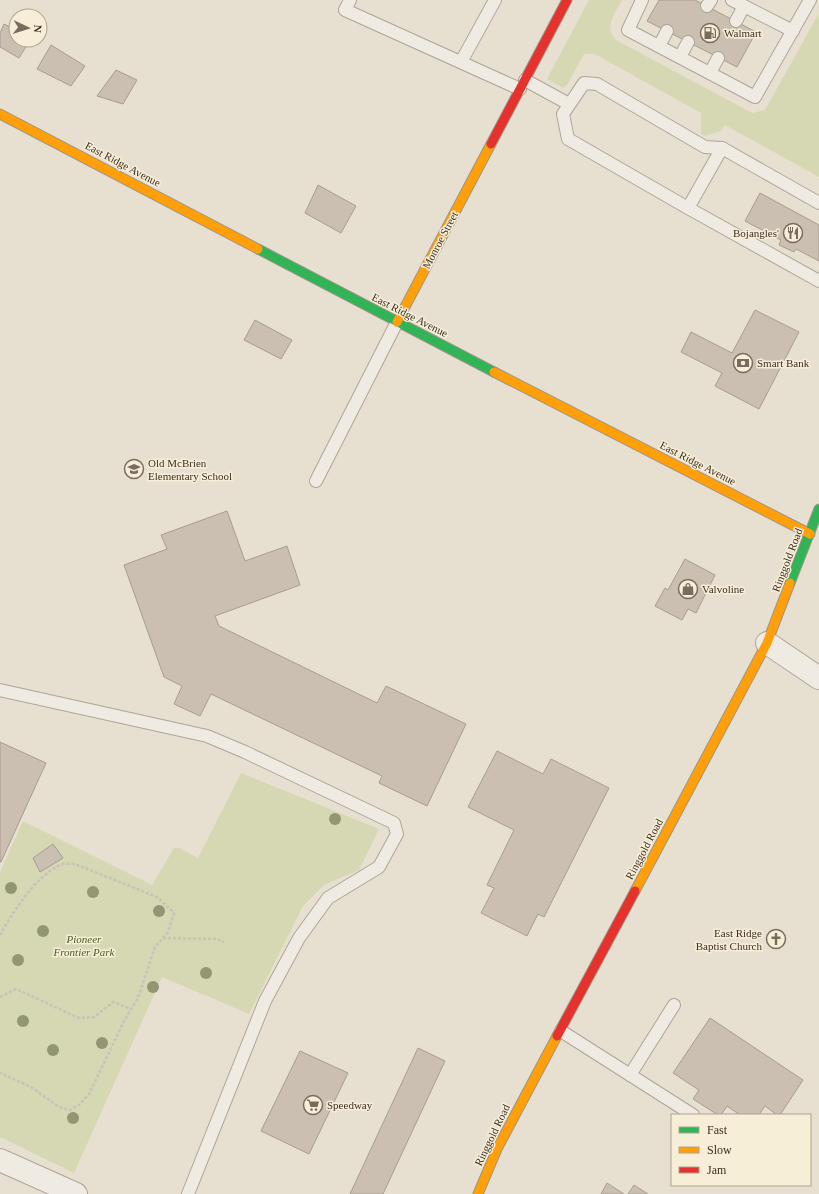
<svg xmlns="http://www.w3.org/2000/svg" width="819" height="1194" font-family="Georgia,serif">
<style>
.green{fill:#d6d7b3}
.building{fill:#cbbfb2;stroke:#a89c90}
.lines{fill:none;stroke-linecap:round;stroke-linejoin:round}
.lane-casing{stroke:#ada599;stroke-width:14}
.street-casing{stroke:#ada599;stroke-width:24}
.fast-casing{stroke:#9c958a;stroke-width:11}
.slow-casing{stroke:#9c958a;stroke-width:11}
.jam-casing{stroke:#9c958a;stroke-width:11}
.path{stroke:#c8c2b9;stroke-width:2.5;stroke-dasharray:3 2;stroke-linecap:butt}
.lane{stroke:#efebe3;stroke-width:12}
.street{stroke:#efebe3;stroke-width:22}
.fast{stroke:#30b455;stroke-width:9}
.slow{stroke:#ff9f0a;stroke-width:9}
.jam{stroke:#e5322d;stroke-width:9}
.tree{fill:#929673}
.labels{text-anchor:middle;stroke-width:3;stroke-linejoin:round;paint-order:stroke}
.poi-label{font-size:11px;fill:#3d2e20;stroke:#f7eed8;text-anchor:start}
.street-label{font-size:11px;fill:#3d2e20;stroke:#f7eed8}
.park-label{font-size:11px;font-style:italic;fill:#4d5a26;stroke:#f7eed8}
</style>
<rect width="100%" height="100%" fill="#e7e0d1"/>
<g class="green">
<path d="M589,0H622C615,14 603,26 616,40L752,113L765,110L819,13V177L725,125L721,131L704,136L701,133V113L595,54H584L567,85L563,88L547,79Z"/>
<polygon points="241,773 379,829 359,870 324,885 303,906 249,1014 162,977 74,1173 0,1137 0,872 23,821 152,885 174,848 179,848 198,858"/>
</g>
<g class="building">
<polygon points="659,0 695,0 756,32 737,67 647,21"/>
<polygon points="4,24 16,30 16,40 30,40 19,58 0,47 0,33"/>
<polygon points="51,45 85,66 71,86 37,69"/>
<polygon points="116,70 137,80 123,104 97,96"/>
<polygon points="318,185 356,206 341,233 305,213"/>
<polygon points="760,193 819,225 819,261 796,249 794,252 779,245 781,240 745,221"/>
<polygon points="755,310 799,332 759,409 715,386 722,373 681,352 691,332 732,353"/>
<polygon points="255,320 292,340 281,359 244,340"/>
<polygon points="227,511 245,561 287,546 300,585 215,616 219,626 377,703 386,686 466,724 427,806 379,783 382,776 211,694 200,716 174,704 182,686 164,677 124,565 167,549 161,535"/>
<polygon points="685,559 715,575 696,613 688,609 682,620 655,606 665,588 668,590"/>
<polygon points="0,742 46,763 1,862 0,862"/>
<polygon points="497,751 543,774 551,759 609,788 544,917 538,914 527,936 481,913 494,888 487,885 514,830 468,807"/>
<polygon points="53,844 63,858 40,872 33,858"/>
<polygon points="710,1018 803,1080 780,1115 777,1115 765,1106 759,1115 740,1115 727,1106 721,1115 718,1115 693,1099 699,1090 673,1073"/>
<polygon points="418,1048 445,1061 383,1194 350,1194"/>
<polygon points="300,1051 348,1073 309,1154 261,1131"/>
<polygon points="607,1183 624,1194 601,1194"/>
<polygon points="634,1185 648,1194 628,1194"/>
</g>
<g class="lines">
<defs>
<g id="lane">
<polyline points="350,0 345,10 520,89"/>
<polyline points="642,0 628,30 755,97 810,0"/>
<polyline points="732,0 793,31"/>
<polyline points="707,6 711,0"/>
<polyline points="736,21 744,6"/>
<polyline points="659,46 667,31"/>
<polyline points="680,57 688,42"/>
<polyline points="461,62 495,0"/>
<polyline points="710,73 718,58"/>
<polyline points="525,80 569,104"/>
<polyline points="819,203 722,148 688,208 819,281"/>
<polyline points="688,208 568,139 563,114 584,83 597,84 705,147 722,148"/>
<polyline points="316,481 397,322"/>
<polyline points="0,690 207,736 245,752 394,823 397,834 379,867 328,898 299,938 265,1001 188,1194"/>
<polyline points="561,1031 693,1115"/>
<polyline points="630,1075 674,1005"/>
</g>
<g id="street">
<polyline points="767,643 819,678"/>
<polyline points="0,1160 76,1194"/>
</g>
<g id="fast">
<polyline points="258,249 494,372"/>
<polyline points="790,583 819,509"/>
</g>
<g id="slow">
<polyline points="0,114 258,249"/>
<polyline points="397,322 491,144"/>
<polyline points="494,372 810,534"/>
<polyline points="635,891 767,643 790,583"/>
<polyline points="478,1194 497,1149 557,1036"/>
</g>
<g id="jam">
<polyline points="491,144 567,0"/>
<polyline points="557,1036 635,891"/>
</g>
</defs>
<use href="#lane" class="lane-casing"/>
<use href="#street" class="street-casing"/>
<use href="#fast" class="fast-casing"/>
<use href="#slow" class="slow-casing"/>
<use href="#jam" class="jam-casing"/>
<g class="path">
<path d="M0,935C13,912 35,877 60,865C64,863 70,864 75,864L157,897L174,913L168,932L155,947L138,998L125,1019L89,1094L79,1105L70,1110L59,1107L31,1087L0,1073"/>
<polyline points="163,938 216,939 224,942"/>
<polyline points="0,997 16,989 79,1018 94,1017 113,1002 131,1009"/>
</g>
<use href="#lane" class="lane"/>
<use href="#street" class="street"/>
<use href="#fast" class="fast"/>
<use href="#slow" class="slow"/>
<use href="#jam" class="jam"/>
</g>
<g class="tree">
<circle cx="335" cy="819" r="6"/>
<circle cx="11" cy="888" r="6"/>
<circle cx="93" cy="892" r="6"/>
<circle cx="159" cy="911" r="6"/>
<circle cx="43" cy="931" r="6"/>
<circle cx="18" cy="960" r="6"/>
<circle cx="206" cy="973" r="6"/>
<circle cx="153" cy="987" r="6"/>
<circle cx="23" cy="1021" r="6"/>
<circle cx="102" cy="1043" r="6"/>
<circle cx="53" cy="1050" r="6"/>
<circle cx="73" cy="1118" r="6"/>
</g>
<defs>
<symbol id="fuel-ring" viewBox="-11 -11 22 22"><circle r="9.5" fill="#f7eed8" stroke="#786c5e" stroke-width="1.5"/><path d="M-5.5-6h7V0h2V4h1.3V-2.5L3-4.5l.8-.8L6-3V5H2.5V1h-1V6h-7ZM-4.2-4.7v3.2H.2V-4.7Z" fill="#786c5e"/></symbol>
<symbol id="restaurant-ring" viewBox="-11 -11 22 22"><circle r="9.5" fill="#f7eed8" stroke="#786c5e" stroke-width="1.5"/><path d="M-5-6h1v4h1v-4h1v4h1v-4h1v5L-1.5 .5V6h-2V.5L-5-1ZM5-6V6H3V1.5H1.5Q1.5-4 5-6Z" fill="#786c5e"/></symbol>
<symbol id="bank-ring" viewBox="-11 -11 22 22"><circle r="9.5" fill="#f7eed8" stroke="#786c5e" stroke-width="1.5"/><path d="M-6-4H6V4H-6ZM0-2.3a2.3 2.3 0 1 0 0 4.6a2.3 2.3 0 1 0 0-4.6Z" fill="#786c5e"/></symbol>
<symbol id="school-ring" viewBox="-11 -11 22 22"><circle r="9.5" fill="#f7eed8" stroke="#786c5e" stroke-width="1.5"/><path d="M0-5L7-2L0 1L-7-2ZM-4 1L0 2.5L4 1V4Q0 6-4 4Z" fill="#786c5e"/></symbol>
<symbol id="shop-ring" viewBox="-11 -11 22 22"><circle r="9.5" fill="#f7eed8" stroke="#786c5e" stroke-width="1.5"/><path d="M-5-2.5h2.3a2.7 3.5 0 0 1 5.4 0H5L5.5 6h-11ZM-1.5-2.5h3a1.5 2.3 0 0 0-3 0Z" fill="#786c5e"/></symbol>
<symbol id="church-ring" viewBox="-11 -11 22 22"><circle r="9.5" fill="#f7eed8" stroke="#786c5e" stroke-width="1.5"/><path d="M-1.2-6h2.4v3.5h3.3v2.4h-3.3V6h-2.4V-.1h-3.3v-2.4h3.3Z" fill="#786c5e"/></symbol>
<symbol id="supermarket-ring" viewBox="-11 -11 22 22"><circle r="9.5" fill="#f7eed8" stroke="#786c5e" stroke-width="1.5"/><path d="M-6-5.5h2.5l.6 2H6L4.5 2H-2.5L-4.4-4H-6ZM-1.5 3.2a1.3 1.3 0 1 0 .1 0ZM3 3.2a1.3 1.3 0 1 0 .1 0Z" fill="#786c5e"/></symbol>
</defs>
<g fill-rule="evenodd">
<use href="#fuel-ring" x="699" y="22" width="22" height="22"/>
<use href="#restaurant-ring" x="782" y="222" width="22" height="22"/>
<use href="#bank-ring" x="732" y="352" width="22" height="22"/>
<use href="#school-ring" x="123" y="458" width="22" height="22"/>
<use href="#shop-ring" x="677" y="578" width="22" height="22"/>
<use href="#church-ring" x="765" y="928" width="22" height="22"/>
<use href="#supermarket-ring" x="302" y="1094" width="22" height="22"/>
</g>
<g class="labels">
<g class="poi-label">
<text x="724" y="37">Walmart</text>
<text x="779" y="237" text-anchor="end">Bojangles'</text>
<text x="757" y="367">Smart Bank</text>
<text x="148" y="467">Old McBrien<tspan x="148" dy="13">Elementary School</tspan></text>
<text x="702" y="593">Valvoline</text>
<text x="762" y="937" text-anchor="end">East Ridge<tspan x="762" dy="13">Baptist Church</tspan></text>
<text x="327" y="1109">Speedway</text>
</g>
<g class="street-label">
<text transform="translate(123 164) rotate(28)" y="4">East Ridge Avenue</text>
<text transform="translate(440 240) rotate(-62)" y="4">Monroe Street</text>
<text transform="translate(410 315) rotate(27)" y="4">East Ridge Avenue</text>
<text transform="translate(698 463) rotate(27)" y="4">East Ridge Avenue</text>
<text transform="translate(787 560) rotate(-69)" y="4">Ringgold Road</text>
<text transform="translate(644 849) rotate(-62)" y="4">Ringgold Road</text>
<text transform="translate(492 1135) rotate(-64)" y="4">Ringgold Road</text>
</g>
<g class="park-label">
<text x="84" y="943">Pioneer<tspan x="84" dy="13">Frontier Park</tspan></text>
</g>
</g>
<rect x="671" y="1114" width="140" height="72" fill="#f7eed8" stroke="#ada18e"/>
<rect x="679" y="1127" width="20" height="6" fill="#30b455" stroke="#ada18e"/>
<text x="707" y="1134" font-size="12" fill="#3d2e20">Fast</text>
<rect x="679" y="1147" width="20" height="6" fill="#ff9f0a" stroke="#ada18e"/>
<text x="707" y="1154" font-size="12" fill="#3d2e20">Slow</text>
<rect x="679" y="1167" width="20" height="6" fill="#e5322d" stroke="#ada18e"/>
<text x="707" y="1174" font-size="12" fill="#3d2e20">Jam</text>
<g transform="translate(28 28) rotate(94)"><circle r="19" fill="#f7eed8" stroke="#ada18e"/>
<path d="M0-3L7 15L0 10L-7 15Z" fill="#786c5e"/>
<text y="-6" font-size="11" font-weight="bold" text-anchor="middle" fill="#3d2e20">N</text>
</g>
</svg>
